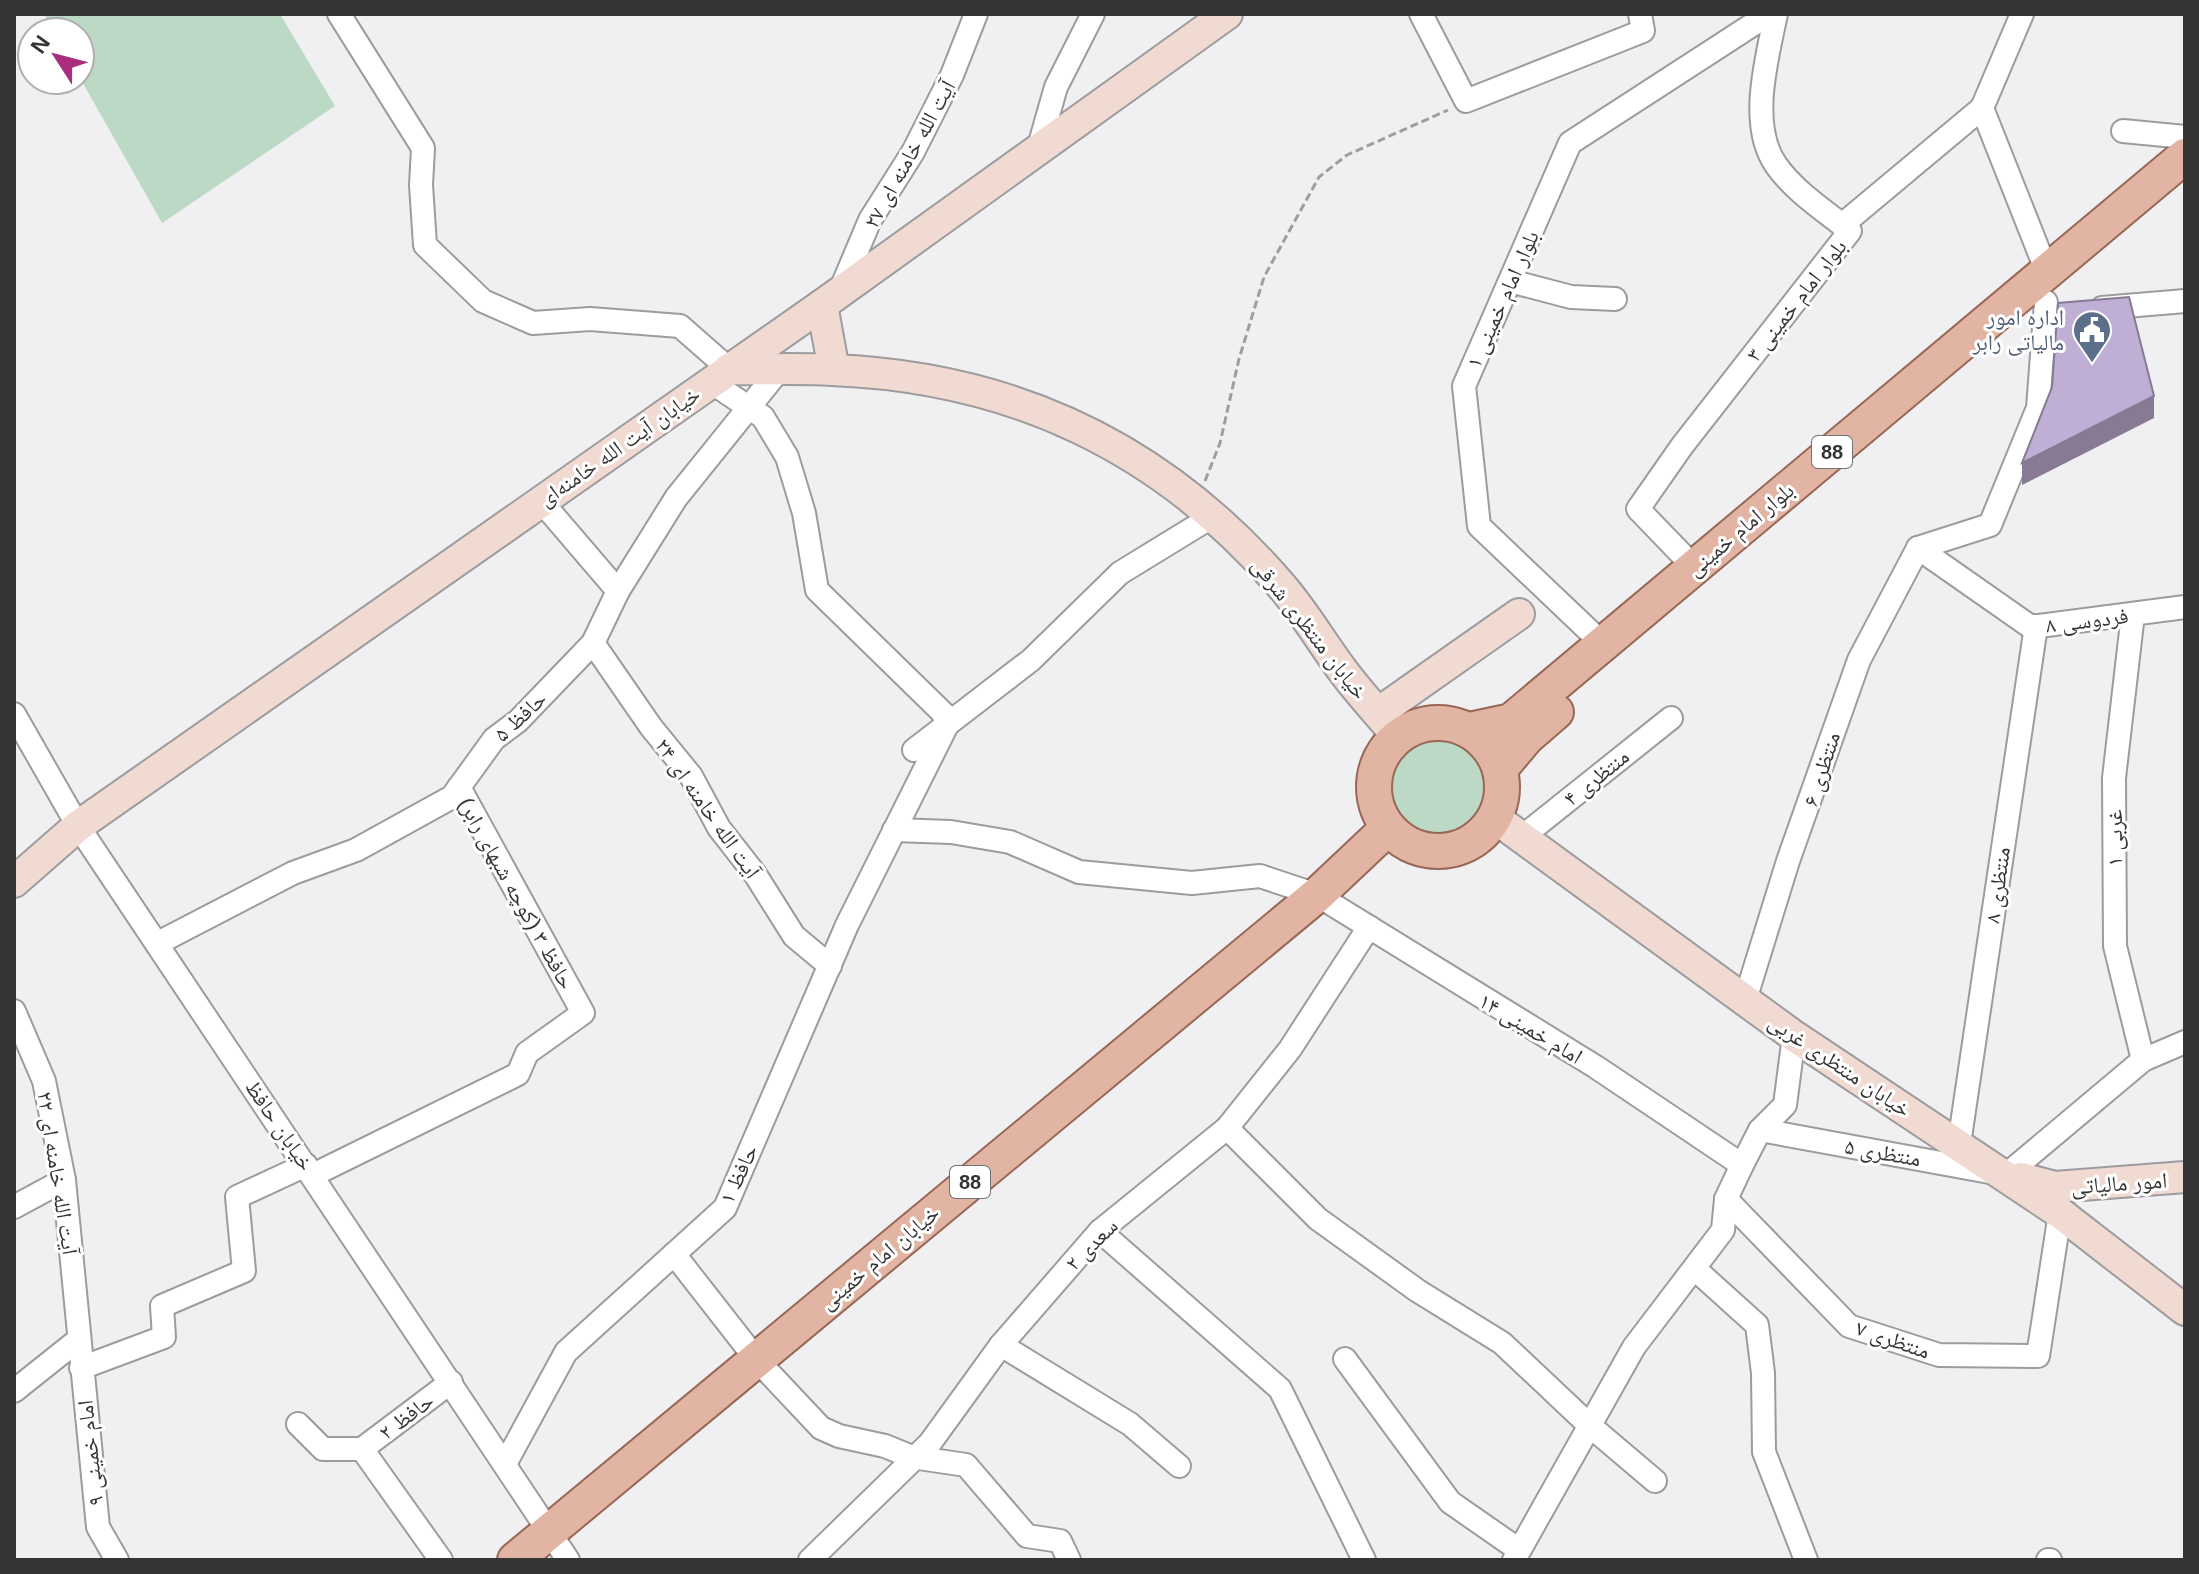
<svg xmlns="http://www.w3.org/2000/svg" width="2199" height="1574" font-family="Arial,'Noto Naskh Arabic',sans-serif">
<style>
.green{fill:#bcd9c5}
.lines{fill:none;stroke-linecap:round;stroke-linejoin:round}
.street-casing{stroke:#9c9c9e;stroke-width:26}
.secondary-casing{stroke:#9c9c9e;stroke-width:34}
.primary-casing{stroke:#986755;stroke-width:38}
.path{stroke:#9e9e9f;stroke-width:3;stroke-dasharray:8 4;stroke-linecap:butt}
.street{stroke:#fff;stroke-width:22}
.secondary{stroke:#f0dad1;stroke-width:30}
.primary{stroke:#e1b4a3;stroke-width:34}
.shaded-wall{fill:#867a95}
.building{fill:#bfafd5;stroke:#867a95;stroke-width:2}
.labels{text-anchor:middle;stroke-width:6;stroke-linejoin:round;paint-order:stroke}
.shield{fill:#fff;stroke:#727272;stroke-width:2}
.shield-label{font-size:20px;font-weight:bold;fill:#353536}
.street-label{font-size:22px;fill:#353536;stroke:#fff}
.service-label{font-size:22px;fill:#4e5e75;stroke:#fff;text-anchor:end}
</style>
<rect width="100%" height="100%" fill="#f0f0f2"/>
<g class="green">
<polygon points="44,14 280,14 335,106 162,223 80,78 80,32 54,32"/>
<circle cx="1438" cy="787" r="54"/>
</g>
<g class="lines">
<defs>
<g id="street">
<polyline points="339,14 423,148 421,185 425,245 483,301 533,323 590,319 680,326 729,369"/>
<polyline points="1421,14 1466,101 1643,31 1640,14"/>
<polyline points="2022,14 1982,108 2047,272"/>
<polyline points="2123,131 2185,137"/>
<polyline points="1038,150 1056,87 1093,14"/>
<polyline points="1842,225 1982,108"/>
<polyline points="1510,281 1571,297 1615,299"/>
<polyline points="840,291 870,220 913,152 952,75 976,14"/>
<polyline points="2102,308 2185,301"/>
<polyline points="541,501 618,591"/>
<polyline points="1918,548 1990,525 2038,408 2046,302"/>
<polyline points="1918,548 2031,627 2185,607"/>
<path d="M1694,567L1638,509L1682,446L1850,231C1825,211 1794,191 1776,165C1748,125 1767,58 1776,14"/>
<polyline points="2133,614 2114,778 2115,946 2143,1060"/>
<polyline points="593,643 651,727 691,776 719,828 755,874 794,936 830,966"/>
<polyline points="1603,644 1479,526 1464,386 1570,143 1769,14"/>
<polyline points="14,714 78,826 568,1560"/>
<polyline points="914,750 1031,660 1120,573 1213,516"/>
<polyline points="894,830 951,832 1010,842 1079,872 1192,883 1260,876 1317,895 1596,1067 1742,1165"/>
<polyline points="1522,837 1671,718"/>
<polyline points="158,943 293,873 356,850 452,797 494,739 518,721 593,643 618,591 676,498 779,370"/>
<polyline points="1745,1000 1788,861 1859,660 1918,548"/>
<polyline points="14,1011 44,1081 64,1180 98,1527 117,1560"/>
<polyline points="1227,1128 1318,1219 1418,1291 1502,1343 1589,1425 1655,1481"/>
<polyline points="1760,1130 2006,1175 2143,1060 2185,1042"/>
<polyline points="1959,1144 2036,626"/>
<polyline points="313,1175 518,1074 527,1053 583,1013 459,787"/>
<polyline points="1726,1199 1849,1326 1939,1355 2038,1356 2060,1213 2057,1200"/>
<polyline points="14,1207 64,1180"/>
<polyline points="1100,1231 1280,1389 1364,1560"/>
<polyline points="674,1254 756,1359 821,1428 839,1436 885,1446 912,1457 966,1465 1027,1536 1060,1541 1069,1560"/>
<polyline points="1695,1269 1757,1325 1763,1373 1764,1452 1806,1560"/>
<polyline points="1001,1345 1130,1424 1179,1466"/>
<polyline points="1345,1359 1450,1502 1519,1550"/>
<polyline points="81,1368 164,1337 162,1306 244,1271 237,1197 306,1165"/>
<polyline points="14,1391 78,1340"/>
<polyline points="298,1424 323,1449 362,1449 441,1560"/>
<polyline points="362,1449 451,1382"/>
<polyline points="505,1464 566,1352 725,1208 847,925 946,727 944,714 817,590 804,513 787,457 763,417 711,382"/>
<polyline points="810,1560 930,1443 1001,1345 1100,1231 1227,1128 1290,1049 1369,927"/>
<polyline points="1514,1560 1634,1347 1723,1230 1726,1199 1742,1165 1760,1130 1785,1105 1794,1036"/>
<polyline points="2048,1560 2050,1560"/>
</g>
<g id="secondary">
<polyline points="822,305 834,370"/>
<path d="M729,369C764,370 798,368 832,370C1013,377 1161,447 1279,583C1303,610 1322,643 1343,671C1360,694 1380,715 1398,737"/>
<polyline points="1378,713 1519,614"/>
<polyline points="1495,818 1794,1036 2060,1213 2185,1310"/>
<polyline points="14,882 78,826 822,305 1227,14"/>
<polyline points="2021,1178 2055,1187 2185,1177"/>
</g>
<g id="primary">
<circle cx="1438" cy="787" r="64"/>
<polyline points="1469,730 1511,721 2185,156"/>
<polyline points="1500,769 1526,738 1556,712"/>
<polyline points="515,1560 1317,895 1388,828"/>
</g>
</defs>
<use href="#street" class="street-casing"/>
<use href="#secondary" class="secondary-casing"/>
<use href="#primary" class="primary-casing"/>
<polyline class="path" points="1205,481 1220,443 1239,359 1264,277 1319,177 1347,155 1448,110"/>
<use href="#street" class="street"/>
<use href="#secondary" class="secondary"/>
<use href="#primary" class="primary"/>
</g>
<polygon class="shaded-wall" points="2154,396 2154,418 2022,485 2022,463"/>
<polygon class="building" points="2129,297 2154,396 2022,463 2052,387 2058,303"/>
<defs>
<symbol id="civic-pin" viewBox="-11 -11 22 30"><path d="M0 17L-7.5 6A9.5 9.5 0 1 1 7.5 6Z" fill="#5c6f8a" stroke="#fff"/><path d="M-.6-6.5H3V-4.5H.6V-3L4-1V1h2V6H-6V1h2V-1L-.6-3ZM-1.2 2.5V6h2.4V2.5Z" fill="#fff"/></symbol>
</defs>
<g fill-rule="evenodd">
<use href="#civic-pin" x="2070" y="308" width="44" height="60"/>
</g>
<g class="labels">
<g class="shield">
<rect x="1812" y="436" width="40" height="32" rx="6"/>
<rect x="950" y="1166" width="40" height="32" rx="6"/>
</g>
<g class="shield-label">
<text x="1832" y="459">88</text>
<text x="970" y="1189">88</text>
</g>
<g class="street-label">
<text transform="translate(909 154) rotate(-61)" y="8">آیت الله خامنه ای ۲۷</text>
<text transform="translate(1502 299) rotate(-66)" y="8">بلوار امام خمینی ۱</text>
<text transform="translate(1796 300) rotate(-52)" y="8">بلوار امام خمینی ۳</text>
<text transform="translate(619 446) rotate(-35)" y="8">خیابان آیت الله خامنه‌ای</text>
<text transform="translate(1740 529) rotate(-40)" y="8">بلوار امام خمینی</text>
<text transform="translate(2087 620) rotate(-7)" y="8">فردوسی ۸</text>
<text transform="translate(1310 628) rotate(52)" y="8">خیابان منتظری شرقی</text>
<text transform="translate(520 716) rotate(-43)" y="8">حافظ ۵</text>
<text transform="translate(1821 769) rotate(-72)" y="8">منتظری ۶</text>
<text transform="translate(1596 777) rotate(-39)" y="8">منتظری ۴</text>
<text transform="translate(708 808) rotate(55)" y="8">آیت الله خامنه ای ۲۴</text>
<text transform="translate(2114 838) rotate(-90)" y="8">غربی ۱</text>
<text transform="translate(1997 885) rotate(-82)" y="8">منتظری ۸</text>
<text transform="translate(517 893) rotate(61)" y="8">حافظ ۳ (کوچه شبهای رابر)</text>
<text transform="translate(1531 1028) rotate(31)" y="8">امام خمینی ۱۴</text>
<text transform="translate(1840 1065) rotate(34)" y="8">خیابان منتظری غربی</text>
<text transform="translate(280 1125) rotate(56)" y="8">خیابان حافظ</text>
<text transform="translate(1883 1152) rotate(10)" y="8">منتظری ۵</text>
<text transform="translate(58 1173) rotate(81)" y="8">آیت الله خامنه ای ۲۲</text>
<text transform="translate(738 1174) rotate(-65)" y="8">حافظ ۱</text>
<text transform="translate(2119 1183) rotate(-4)" y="8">امور مالیاتی</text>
<text transform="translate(1091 1244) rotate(-45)" y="8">سعدی ۲</text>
<text transform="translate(879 1257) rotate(-40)" y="8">خیابان امام خمینی</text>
<text transform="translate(1893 1339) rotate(19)" y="8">منتظری ۷</text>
<text transform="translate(406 1416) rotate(-37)" y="8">حافظ ۲</text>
<text transform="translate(90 1453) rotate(-96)" y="8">امام خمینی ۹</text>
</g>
<g class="service-label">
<text x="2064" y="325">اداره امور<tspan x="2064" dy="25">مالیاتی رابر</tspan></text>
</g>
</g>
<rect width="2199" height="1574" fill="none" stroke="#353536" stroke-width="32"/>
<g transform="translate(56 56) rotate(306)"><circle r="38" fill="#ffffff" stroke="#aeaeaf" stroke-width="2"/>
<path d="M0-6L14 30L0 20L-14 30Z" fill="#ab2d7d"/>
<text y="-12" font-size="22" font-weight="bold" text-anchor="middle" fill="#353536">N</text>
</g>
</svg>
